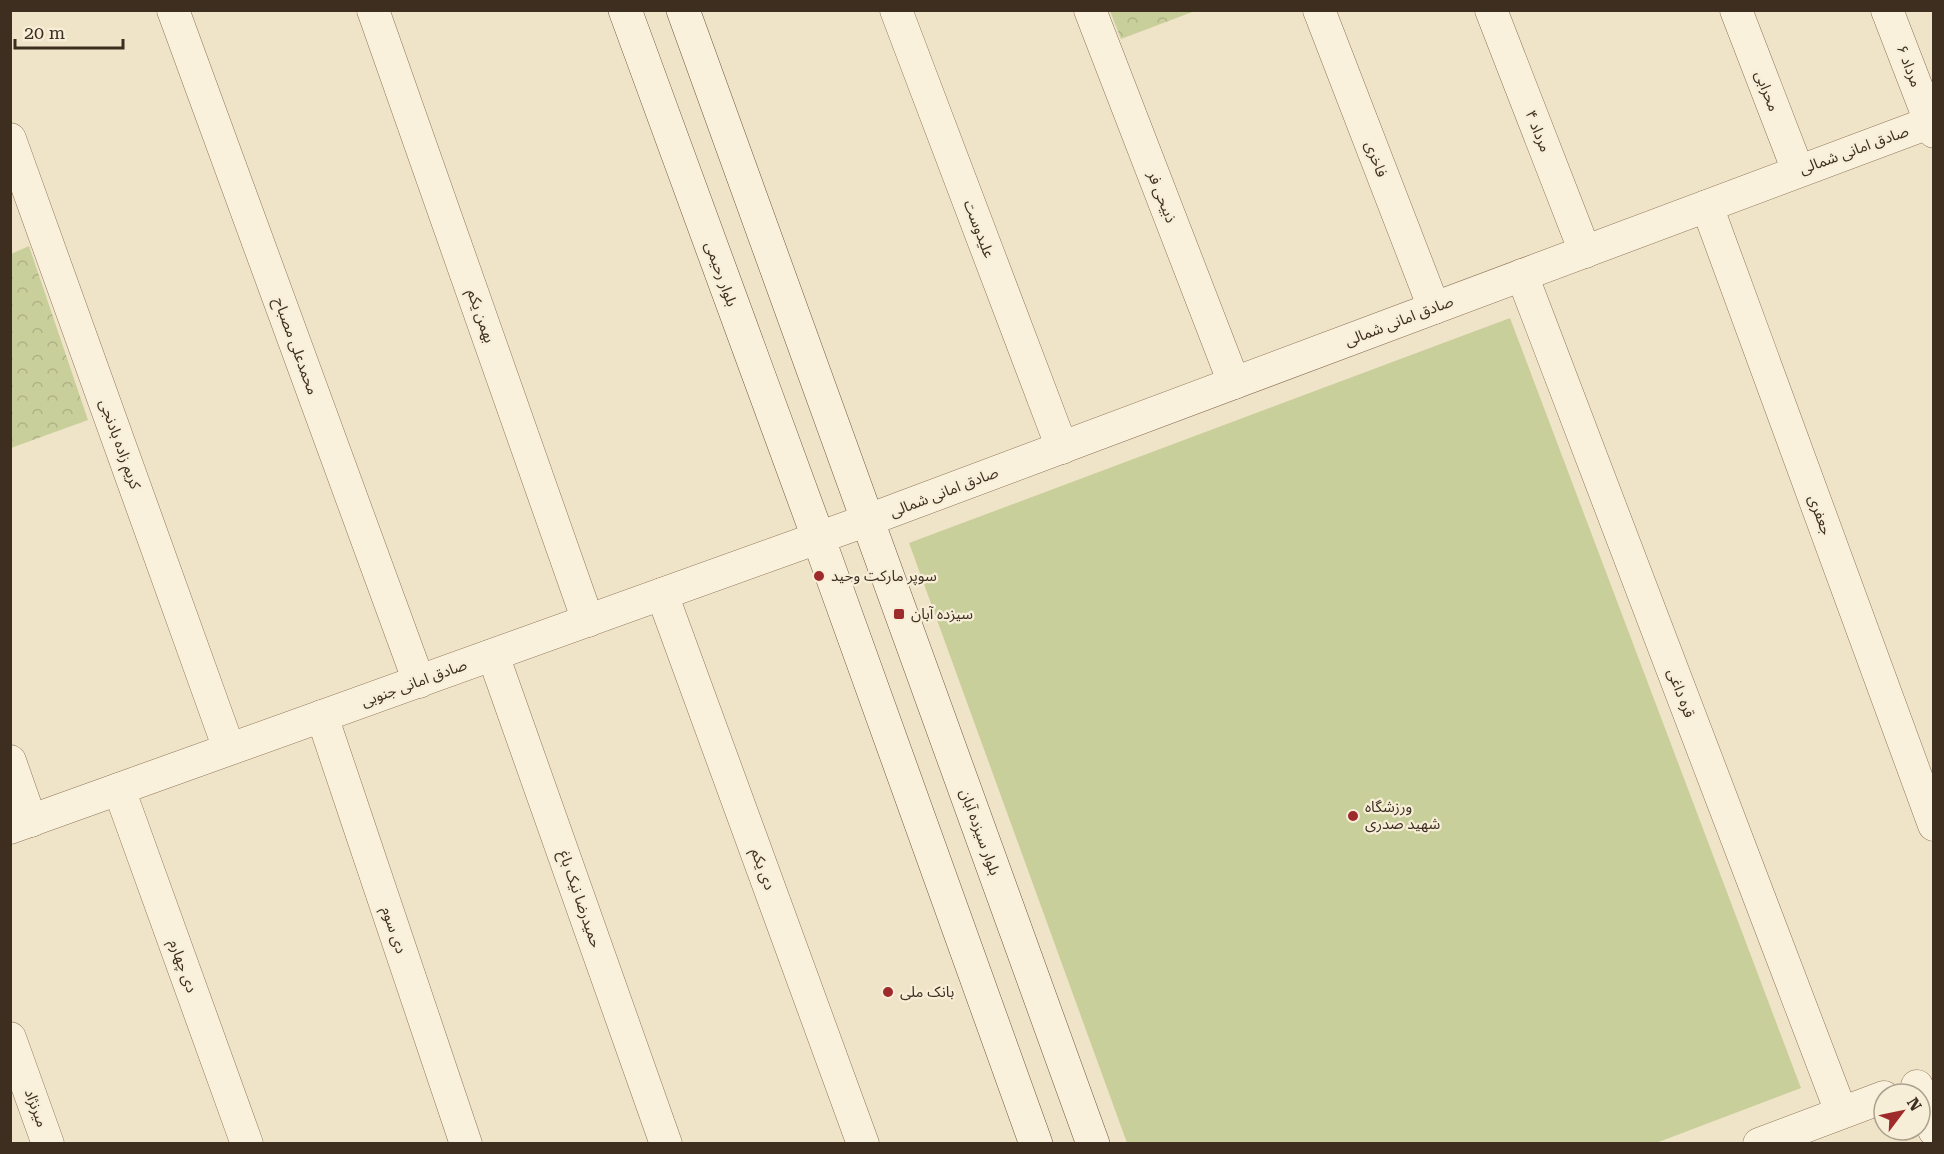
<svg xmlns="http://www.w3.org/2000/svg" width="1944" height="1154" font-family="'Roboto Serif','Noto Sans Arabic',serif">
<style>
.park{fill:url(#park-crowns)}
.pitch{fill:#c9cf9b}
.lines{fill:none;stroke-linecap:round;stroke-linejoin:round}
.minor-casing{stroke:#8d765c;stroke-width:33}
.secondary-casing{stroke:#6f573f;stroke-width:34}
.minor{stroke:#faf1dc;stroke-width:32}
.secondary{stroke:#faf1dc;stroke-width:33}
.poi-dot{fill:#9e2a2b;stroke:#f7eed8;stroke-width:2}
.labels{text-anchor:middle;stroke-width:4.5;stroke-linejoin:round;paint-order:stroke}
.street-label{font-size:15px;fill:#3d2e20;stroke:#f7eed8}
.poi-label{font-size:15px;fill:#3d2e20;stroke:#f7eed8;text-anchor:start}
</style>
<defs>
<pattern id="park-crowns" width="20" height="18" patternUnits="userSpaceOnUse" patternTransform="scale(1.5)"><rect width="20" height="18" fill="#c9cf9b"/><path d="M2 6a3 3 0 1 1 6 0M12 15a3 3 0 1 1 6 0" fill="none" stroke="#aeb285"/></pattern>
</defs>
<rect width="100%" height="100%" fill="#f0e4c8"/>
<g class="park">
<polygon points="1110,11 1195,11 1121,39"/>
<polygon points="29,246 88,420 11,448 11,254"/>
</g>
<polygon class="pitch" points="1510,318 1801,1088 1656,1143 1127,1143 909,543"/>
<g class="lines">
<defs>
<g id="minor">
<polyline points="173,10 419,682"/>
<polyline points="373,10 588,621"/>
<polyline points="896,10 1062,448"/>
<polyline points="1090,10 1234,383"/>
<polyline points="1319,10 1434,308"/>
<polyline points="1491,10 1585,252"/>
<polyline points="1736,10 1798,171"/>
<polyline points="1887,10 1934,132"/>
<polyline points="10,139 229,749"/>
<polyline points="1707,206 1934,825"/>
<polyline points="1522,275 1841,1112"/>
<polyline points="662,594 863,1144"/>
<polyline points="493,655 666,1144"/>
<polyline points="322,716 466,1144"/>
<polyline points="10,761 31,821"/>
<polyline points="119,789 247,1144"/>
<polyline points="10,828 868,520 1934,121"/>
<polyline points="10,1038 48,1144"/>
<polyline points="1917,1086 1934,1130"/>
<polyline points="1759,1144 1884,1097"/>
</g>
<g id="secondary">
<polyline points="625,10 818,537 1036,1144"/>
<polyline points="683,10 1093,1144"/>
</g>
</defs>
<use href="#minor" class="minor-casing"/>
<use href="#secondary" class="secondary-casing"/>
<use href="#minor" class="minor"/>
<use href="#secondary" class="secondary"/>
</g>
<g class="poi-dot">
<circle cx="819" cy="576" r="6"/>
<rect x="893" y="608" width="12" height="12" rx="3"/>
<circle cx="1353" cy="816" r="6"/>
<circle cx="888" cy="992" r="6"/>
</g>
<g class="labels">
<g class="street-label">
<text transform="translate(1909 66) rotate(69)" y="5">مرداد ۶</text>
<text transform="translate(1767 91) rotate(69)" y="5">محرابی</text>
<text transform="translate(1538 131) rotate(68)" y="5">مرداد ۴</text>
<text transform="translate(1854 150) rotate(-20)" y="5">صادق امانی شمالی</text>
<text transform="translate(1376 159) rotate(69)" y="5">فاخری</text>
<text transform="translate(1162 197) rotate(69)" y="5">ذبیحی فر</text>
<text transform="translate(979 229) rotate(69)" y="5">علیدوست</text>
<text transform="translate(721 274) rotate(70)" y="5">بلوار رحیمی</text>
<text transform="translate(481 316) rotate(71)" y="5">بهمن یکم</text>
<text transform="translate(1399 321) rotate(-21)" y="5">صادق امانی شمالی</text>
<text transform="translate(296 346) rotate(70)" y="5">محمدعلی مصباح</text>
<text transform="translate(120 444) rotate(70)" y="5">کریم زاده بادنجی</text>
<text transform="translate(944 492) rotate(-21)" y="5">صادق امانی شمالی</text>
<text transform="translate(1820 515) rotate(70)" y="5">جعفری</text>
<text transform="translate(414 683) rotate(-20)" y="5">صادق امانی جنوبی</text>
<text transform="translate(1681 693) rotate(69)" y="5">قره داغی</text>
<text transform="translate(980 832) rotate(70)" y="5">بلوار سیزده آبان</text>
<text transform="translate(763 869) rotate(70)" y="5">دی یکم</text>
<text transform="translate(580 899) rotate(71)" y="5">حمیدرضا نیک باغ</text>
<text transform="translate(394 930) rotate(71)" y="5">دی سوم</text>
<text transform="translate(183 966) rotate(70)" y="5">دی چهارم</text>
<text transform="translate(36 1108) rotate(70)" y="5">میرنژاد</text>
</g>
<g class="poi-label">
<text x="831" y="581">سوپر مارکت وحید</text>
<text x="911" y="619">سیزده آبان</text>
<text x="1365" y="812">ورزشگاه<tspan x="1365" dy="17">شهید صدری</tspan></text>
<text x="900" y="997">بانک ملی</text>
</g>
</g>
<rect width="1944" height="1154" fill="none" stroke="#3d2e20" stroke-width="24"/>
<g transform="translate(1902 1112) rotate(58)"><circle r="28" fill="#f7eed8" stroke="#ada18e" stroke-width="1.5"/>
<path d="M0-4.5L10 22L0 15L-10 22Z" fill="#9e2a2b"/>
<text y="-9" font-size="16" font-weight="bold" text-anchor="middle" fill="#3d2e20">N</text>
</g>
<path d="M15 39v9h108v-9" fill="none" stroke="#3d2e20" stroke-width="3"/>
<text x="24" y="39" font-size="18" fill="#3d2e20" stroke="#f7eed8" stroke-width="4.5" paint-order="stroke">20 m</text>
</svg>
